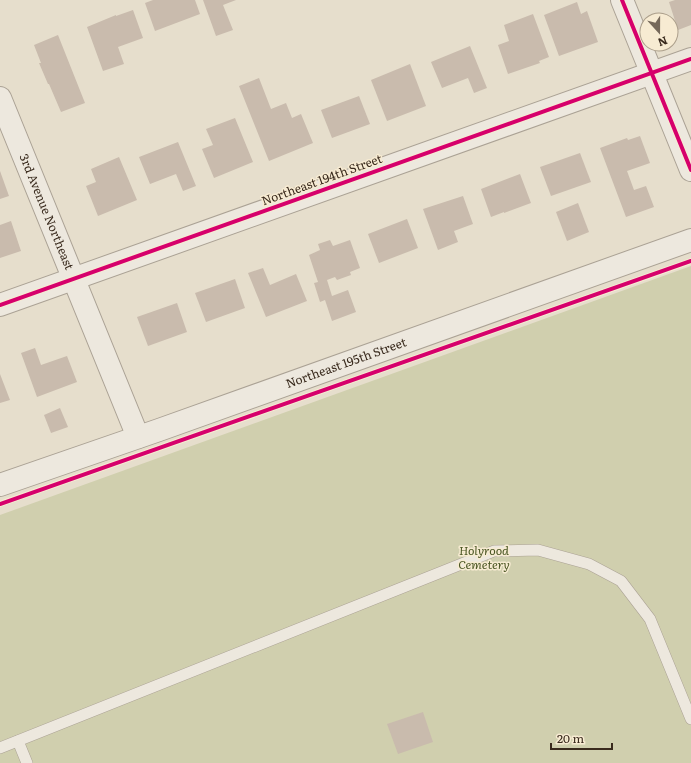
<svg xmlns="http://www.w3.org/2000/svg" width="691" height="763" font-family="Literata,serif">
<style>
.cemetery{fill:#d0cfae}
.building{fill:#c9bbad}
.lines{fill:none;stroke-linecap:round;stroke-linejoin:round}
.service-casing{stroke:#aba295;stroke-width:12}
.minor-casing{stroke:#aba295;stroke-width:24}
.tertiary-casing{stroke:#aba295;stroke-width:24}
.service{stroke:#ede8de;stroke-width:11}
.minor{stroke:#ede8de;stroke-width:22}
.tertiary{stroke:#ede8de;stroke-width:22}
.cycleway-casing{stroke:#f7ebd2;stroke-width:6}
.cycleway{stroke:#d6006c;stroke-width:4}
.labels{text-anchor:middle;stroke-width:3;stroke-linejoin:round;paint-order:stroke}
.street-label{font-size:12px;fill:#392a1d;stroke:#f7ebd2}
.park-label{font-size:12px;font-style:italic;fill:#4a5623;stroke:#f7ebd2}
</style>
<rect width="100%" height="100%" fill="#e6decc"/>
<polygon class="cemetery" points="691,266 691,763 0,763 0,515"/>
<g class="building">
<polygon points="153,0 195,0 200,14 155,31 145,3"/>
<polygon points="203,0 236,0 223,5 233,30 216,36"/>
<polygon points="675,0 691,0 691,25 678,30 669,2"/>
<polygon points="577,2 581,14 587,11 598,42 559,56 544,15"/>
<polygon points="133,10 143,38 118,47 124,64 103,71 87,27 116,15 116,16"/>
<polygon points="533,14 549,57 539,61 540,63 508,74 498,45 509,41 504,25"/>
<polygon points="58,35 85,103 61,112 49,84 48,84 39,63 41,63 34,45"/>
<polygon points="470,46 487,88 474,93 468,78 442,88 431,62"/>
<polygon points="410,64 426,106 387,121 371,80"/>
<polygon points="259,78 271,109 286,103 292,118 301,114 313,143 269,161 239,86"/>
<polygon points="359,96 370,124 332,138 321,110"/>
<polygon points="235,118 253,162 214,178 202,149 213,145 206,129"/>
<polygon points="640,136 650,163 627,171 634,190 646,186 654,207 626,217 600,148 627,138 628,140"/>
<polygon points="178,142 196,186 183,191 176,174 150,184 139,157"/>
<polygon points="580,153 591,182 551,196 540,167"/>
<polygon points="119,157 137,200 98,216 86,186 96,182 91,169"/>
<polygon points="0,171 9,196 0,199"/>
<polygon points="520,174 531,203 504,213 504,212 491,217 481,189"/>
<polygon points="463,196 473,224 454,231 458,242 438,250 423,209"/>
<polygon points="578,203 589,232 567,241 556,212"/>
<polygon points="407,219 418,248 379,263 368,234"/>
<polygon points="11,221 21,251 0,258 0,225"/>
<polygon points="330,240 333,246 350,240 360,268 350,272 351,275 337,280 335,277 327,280 332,296 348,290 356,312 332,321 325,300 320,302 314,283 318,282 309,255 320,250 318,244"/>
<polygon points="263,268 270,285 296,274 307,301 266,317 248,273"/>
<polygon points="235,279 245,308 206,322 195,293"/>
<polygon points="177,303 187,332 148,346 137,317"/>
<polygon points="35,348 41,365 67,356 77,382 37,397 21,353"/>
<polygon points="0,374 10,400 0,403"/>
<polygon points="60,408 68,427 51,433 44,415"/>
<polygon points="423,712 433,742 398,754 387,724"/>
</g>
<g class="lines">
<defs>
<g id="service">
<polyline points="18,741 27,763"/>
<polyline points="0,748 494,551 538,550 589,564 621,581 650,619 691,719"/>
</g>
<g id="minor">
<path id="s1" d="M0,98L138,437"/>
<polyline points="0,305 691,59"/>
<path id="s2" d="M0,485L159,430L691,240"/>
</g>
<polyline id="tertiary" points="622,0 691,170"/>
</defs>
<use href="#service" class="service-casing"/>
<use href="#minor" class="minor-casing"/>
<use href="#tertiary" class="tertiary-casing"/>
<use href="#service" class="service"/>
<use href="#minor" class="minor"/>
<use href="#tertiary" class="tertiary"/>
<defs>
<g id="cycleway">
<polyline points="622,0 691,170"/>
<polyline points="0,305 691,59"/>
<polyline points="0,504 691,261"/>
</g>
</defs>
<use href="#cycleway" class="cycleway-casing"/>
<use href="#cycleway" class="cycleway"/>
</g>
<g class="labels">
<g class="street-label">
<text transform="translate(322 180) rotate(-20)" y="4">Northeast 194th Street</text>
<text dy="4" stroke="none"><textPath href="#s1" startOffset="123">3rd Avenue Northeast</textPath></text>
<text dy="4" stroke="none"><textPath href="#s2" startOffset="367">Northeast 195th Street</textPath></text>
</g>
<g class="park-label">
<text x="484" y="555">Holyrood<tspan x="484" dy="14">Cemetery</tspan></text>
</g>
</g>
<g transform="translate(659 32) rotate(159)"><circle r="19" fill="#f7ebd2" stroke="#ab9e8a"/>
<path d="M0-3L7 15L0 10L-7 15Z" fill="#76695a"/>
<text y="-6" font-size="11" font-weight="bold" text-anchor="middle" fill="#392a1d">N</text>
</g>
<path d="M551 743v6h61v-6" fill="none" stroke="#392a1d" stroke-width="2"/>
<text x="557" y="743" font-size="12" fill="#392a1d" stroke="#f7ebd2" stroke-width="3" paint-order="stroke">20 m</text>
</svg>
